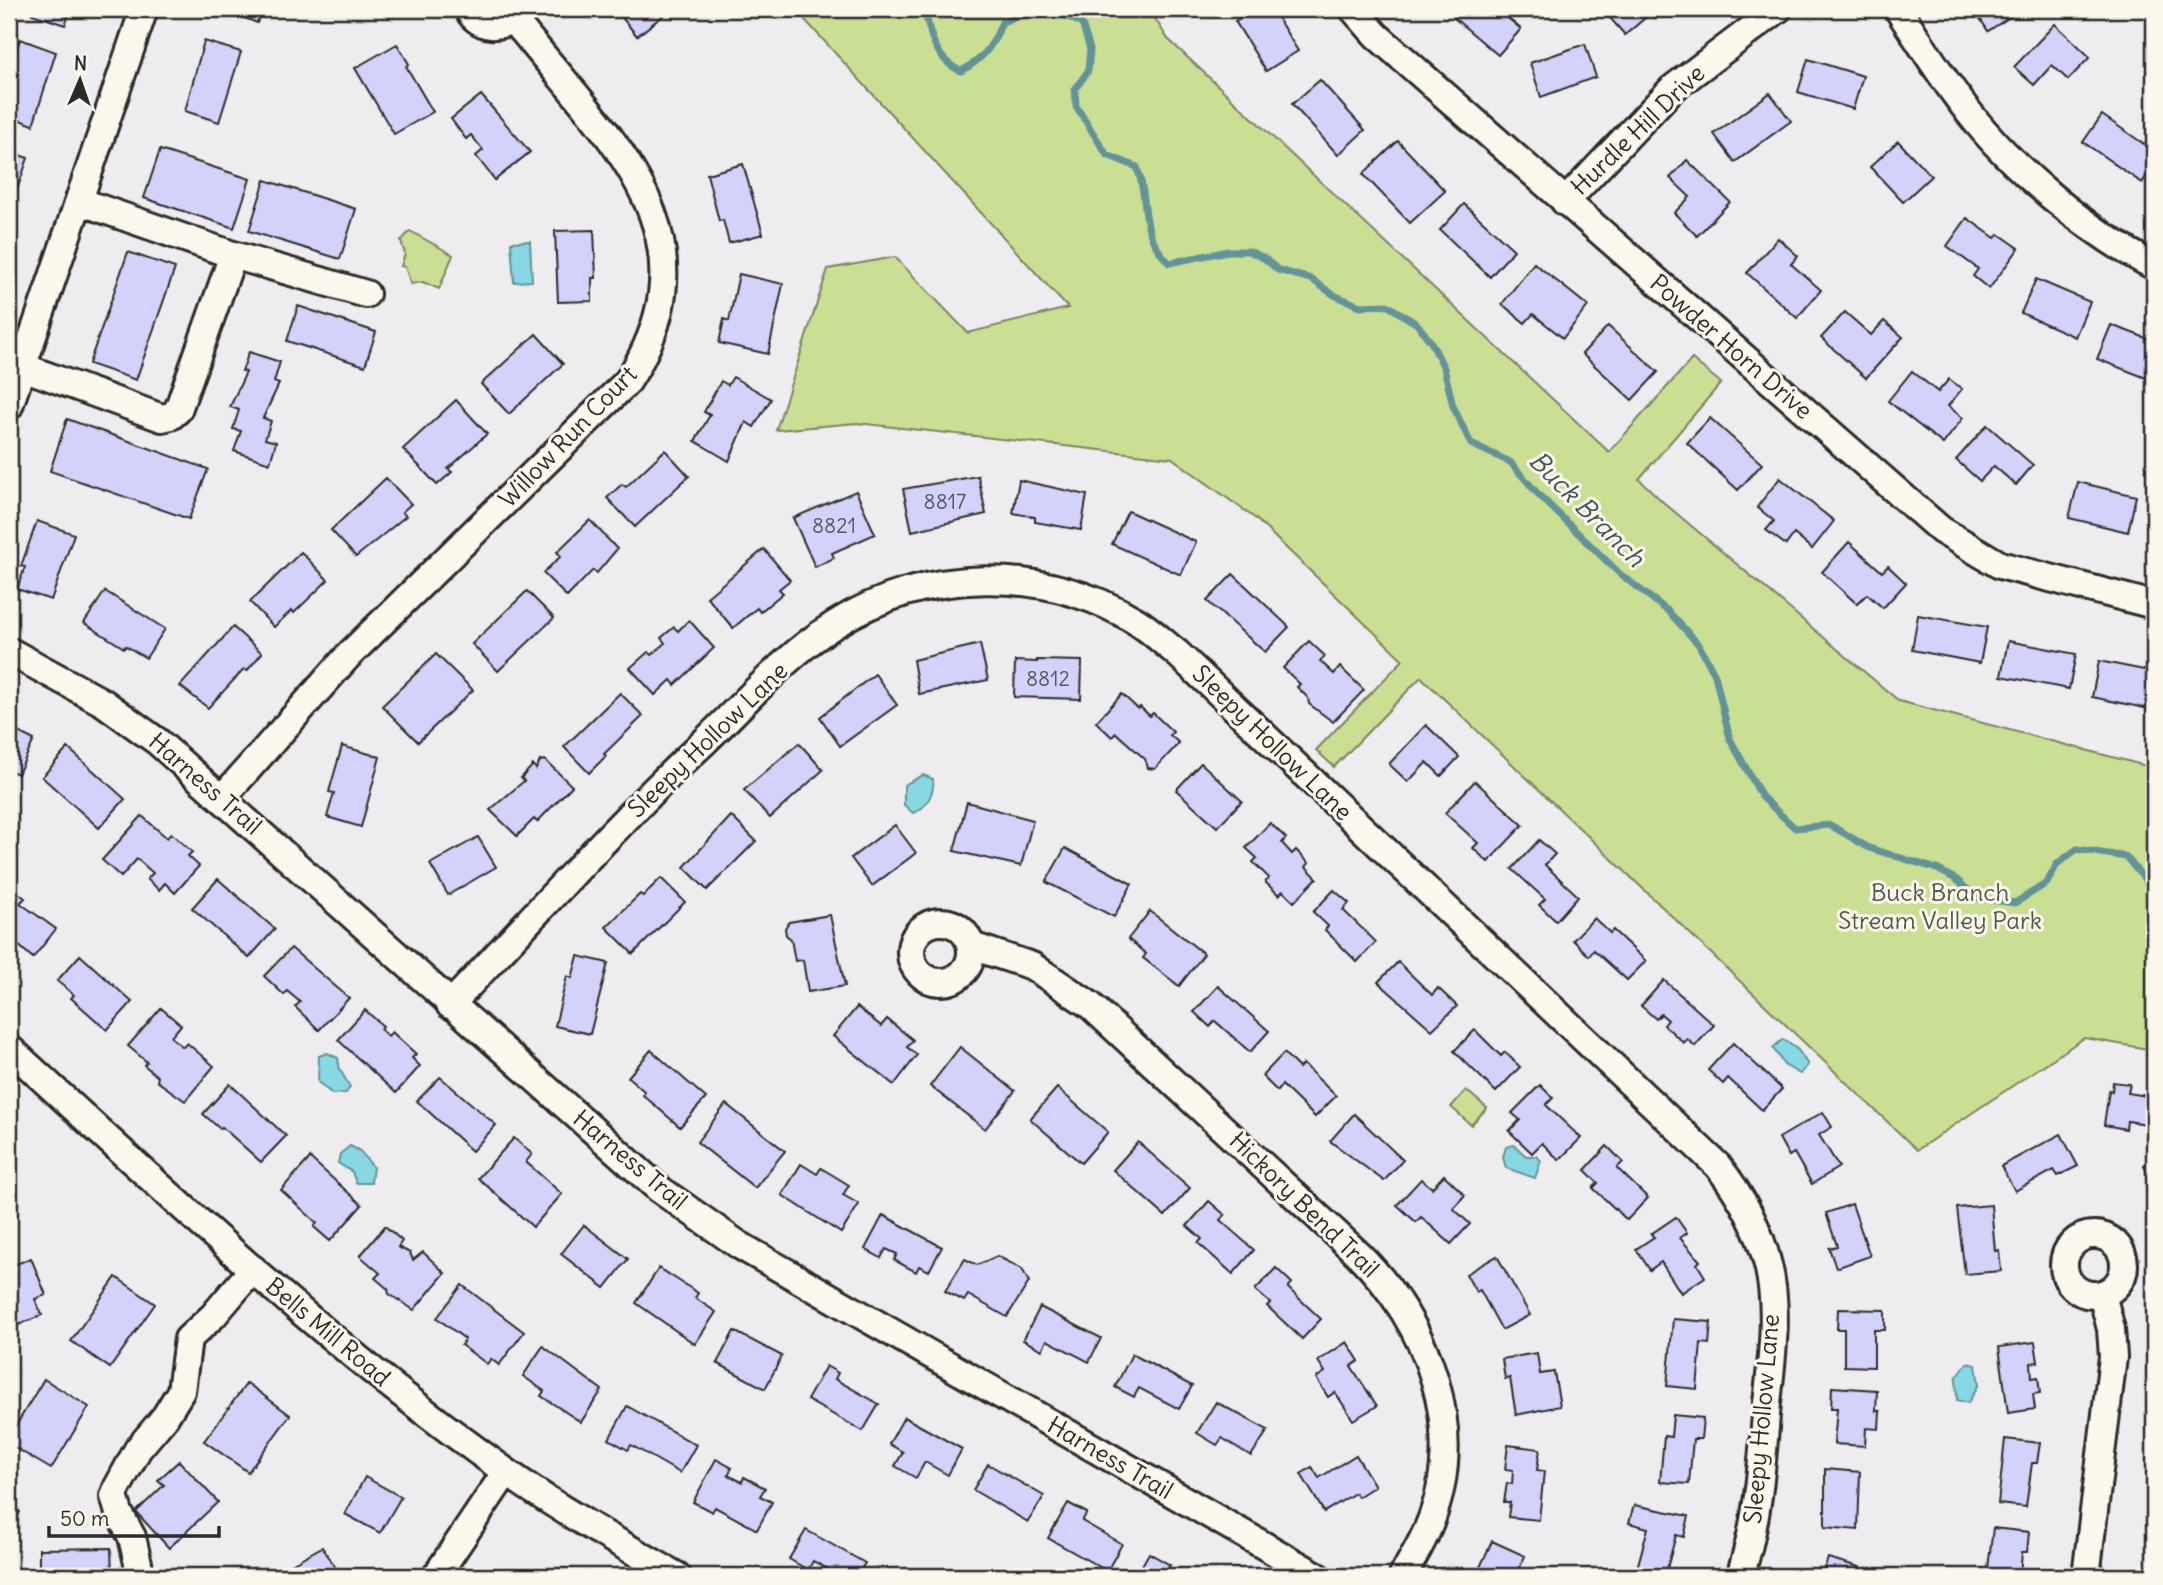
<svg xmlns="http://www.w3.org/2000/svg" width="2163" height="1585" font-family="Delius,sans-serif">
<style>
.green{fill:#cade94;stroke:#7a8460;stroke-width:2}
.water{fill:#87d8e3;stroke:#629399;stroke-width:2}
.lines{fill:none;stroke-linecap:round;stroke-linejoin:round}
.stream{stroke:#629399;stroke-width:7}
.building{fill:#d2d2fb;stroke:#2b2b2b;stroke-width:2}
.minor-casing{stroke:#2b2b2b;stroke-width:32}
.minor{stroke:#fbf7ec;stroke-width:26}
.labels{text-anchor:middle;stroke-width:6;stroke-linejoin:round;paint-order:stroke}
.number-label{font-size:21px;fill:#55555f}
.street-label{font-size:24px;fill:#2b2b2b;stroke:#fbf7ec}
.park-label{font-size:24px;fill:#535845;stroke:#fbf7ec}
.water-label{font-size:26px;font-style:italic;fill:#425659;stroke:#fbf7ec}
</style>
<rect width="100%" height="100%" fill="#efecf0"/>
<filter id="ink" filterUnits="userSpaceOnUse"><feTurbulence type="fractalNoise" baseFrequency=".0143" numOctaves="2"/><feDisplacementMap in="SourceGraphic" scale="14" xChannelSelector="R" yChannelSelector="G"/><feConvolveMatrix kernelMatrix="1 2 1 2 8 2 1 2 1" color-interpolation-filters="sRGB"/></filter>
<g filter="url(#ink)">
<g class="green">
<polygon points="795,9 1149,9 1168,39 1609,452 1692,359 1721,383 1639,479 1663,502 1899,701 2154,768 2154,1050 2084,1038 1917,1150 1421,677 1334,767 1316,750 1403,660 1256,519 1172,458 857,423 776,430 828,269 895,257 968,333 1068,308"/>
<polygon points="410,231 453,255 439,289 423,282 411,284 405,267 401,266 405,254 401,241"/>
<polygon points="1466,1090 1487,1108 1471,1125 1451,1107"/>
</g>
<g class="water">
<polygon points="530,241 532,281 514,282 511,242"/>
<path d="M923,775L933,779C935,792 926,809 913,813L904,805V785Z"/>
<polygon points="1783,1039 1798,1050 1808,1065 1800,1074 1784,1065 1773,1048"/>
<polygon points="327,1053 338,1058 340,1070 350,1087 346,1093 332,1094 318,1082 319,1056"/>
<polygon points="1514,1145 1526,1156 1537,1156 1541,1161 1535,1178 1506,1168 1503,1157 1506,1147"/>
<polygon points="350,1146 360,1151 373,1167 371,1183 356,1183 352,1172 338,1163 340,1154"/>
<polygon points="1967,1363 1976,1365 1979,1384 1968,1403 1957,1400 1956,1378"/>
</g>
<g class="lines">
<path class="stream" d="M925,9C929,33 936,61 961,71C983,60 994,44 1002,22C1035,10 1051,6 1082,24L1090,49L1088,71L1075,89L1076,106L1107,155L1137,167C1151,207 1137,229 1169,263L1228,251H1249L1264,258L1278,270L1311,279L1334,295L1360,306L1387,305L1417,324L1431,342L1444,368L1453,406L1471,444L1510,462L1539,495L1620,574L1668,611L1699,645L1715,675L1730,739L1762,797L1795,828L1830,825L1869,848L1937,869L1957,880L1977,898L2015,903L2047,883L2057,864L2077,849L2126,857L2146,881L2152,906L2150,945L2154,958"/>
</g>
<g class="building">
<polygon points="34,9 71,9 65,25 32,14"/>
<polygon points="222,9 262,9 257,23"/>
<polygon points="615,9 661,9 665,14 637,36"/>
<polygon points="1256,9 1272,9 1298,51 1266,71 1235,21"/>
<polygon points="1463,9 1497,9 1521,29 1498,55 1454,18"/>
<polygon points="1607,9 1666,9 1655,18 1651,13 1625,35 1604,11"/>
<polygon points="1974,9 2018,9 2019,11 1988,31"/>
<polygon points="2055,24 2090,57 2068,80 2052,65 2034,85 2014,67"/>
<polygon points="20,39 56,52 33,125 9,116 9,72"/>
<polygon points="204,41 241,52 219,122 185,111"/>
<polygon points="397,44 409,64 406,66 433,112 394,134 355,68"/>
<polygon points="1585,44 1596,77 1541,97 1530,63"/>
<polygon points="1808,59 1863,76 1853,109 1798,92"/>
<polygon points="1320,80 1365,130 1338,155 1292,104"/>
<polygon points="1770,93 1791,121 1735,162 1714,134"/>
<polygon points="481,95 530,152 495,180 476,156 483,150 471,135 466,139 451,119"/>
<polygon points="2102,115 2154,151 2154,165 2142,183 2083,142"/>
<polygon points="1398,141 1445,191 1410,223 1363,174"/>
<polygon points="1898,141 1931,176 1903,202 1870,167"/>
<polygon points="160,150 250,179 234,228 144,198"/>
<polygon points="9,152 28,158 12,204 9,203"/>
<polygon points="1687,160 1730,202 1697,236 1674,213 1690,197 1670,178"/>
<polygon points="743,164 763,234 729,243 723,220 719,221 707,174"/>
<polygon points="265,180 356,209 340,259 249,231"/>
<polygon points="1464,204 1514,250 1490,277 1440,230"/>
<polygon points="1967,218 1995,238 1999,234 2019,248 1989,289 1973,276 1978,269 1947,246"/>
<polygon points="594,230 596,278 592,278 592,301 558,302 555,231"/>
<polygon points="1778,238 1798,256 1791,264 1821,290 1797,318 1747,273"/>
<polygon points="128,252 175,268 136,380 89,364"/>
<polygon points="1534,263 1588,306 1563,338 1533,314 1525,323 1502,304"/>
<polygon points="739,274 783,284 768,354 719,343 724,319 729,321"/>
<polygon points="2036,279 2090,302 2075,337 2021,313"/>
<polygon points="298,306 376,332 365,366 287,341"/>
<polygon points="1845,312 1871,335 1884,321 1903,337 1866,378 1821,338"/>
<polygon points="2111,325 2154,341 2154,381 2097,359"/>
<polygon points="1608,326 1658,372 1632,400 1582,354"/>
<polygon points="536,334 563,364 509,414 481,384"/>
<polygon points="249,352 280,362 274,382 279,384 263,418 271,421 265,439 276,442 270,463 234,451 241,431 233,429 239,410 230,407 246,372 242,371"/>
<polygon points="1912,371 1938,392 1949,379 1962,389 1948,406 1963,418 1943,444 1888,401"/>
<polygon points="733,377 771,399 754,427 746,422 729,461 695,441 710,415 704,412 721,381 728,385"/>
<polygon points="456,400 487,434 448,469 452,472 437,485 403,449"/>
<polygon points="1710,418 1762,464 1738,490 1687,443"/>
<polygon points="67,419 208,469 189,519 50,471"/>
<polygon points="1987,425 2033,465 2016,485 1994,466 1980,481 1956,460"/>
<polygon points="665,450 689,476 635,527 607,498 622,484 626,487"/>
<polygon points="978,476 986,514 912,531 903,489"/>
<polygon points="386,478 411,504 402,512 406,516 356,557 331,530"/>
<polygon points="1780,478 1834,521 1812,549 1794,534 1786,545 1766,530 1774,521 1757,507"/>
<polygon points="1019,480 1087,495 1081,530 1035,522 1035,517 1013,513"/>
<polygon points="2078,482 2136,496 2128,532 2069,518"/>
<polygon points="856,491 875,534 832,553 834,558 815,567 793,518"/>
<polygon points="1128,511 1196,542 1181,575 1112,544"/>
<polygon points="590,520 617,549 597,573 593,570 567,597 543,573 561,556 557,552"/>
<polygon points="37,521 74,534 51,600 17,589 25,567 21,566"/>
<polygon points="1849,542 1882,572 1888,566 1906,583 1883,608 1867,594 1857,604 1822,572"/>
<polygon points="764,549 790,580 779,589 783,593 760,612 757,608 733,628 707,597"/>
<polygon points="301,552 328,580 294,613 292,610 274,627 250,602"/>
<polygon points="1233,574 1289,627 1265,652 1207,601"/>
<polygon points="105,591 165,629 146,658 126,646 124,648 84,623"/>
<polygon points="527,591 554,618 498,671 472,644"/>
<polygon points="1918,615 1987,627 1980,663 1912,650"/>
<polygon points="689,620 714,648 675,685 671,680 655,695 630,668 648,652 652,655 665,643 661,638 674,627 678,631"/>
<polygon points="233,627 262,653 247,671 244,669 208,708 180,686"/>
<polygon points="1309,641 1325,656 1320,661 1334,674 1340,667 1364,690 1333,722 1309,704 1308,698 1297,687 1300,684 1283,668"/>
<polygon points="2008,641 2076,654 2069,689 2001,676"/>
<polygon points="980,644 988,680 919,694 913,660"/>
<polygon points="436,654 473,690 418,742 382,706"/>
<polygon points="1037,660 1082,661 1081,699 1014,697 1015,661 1037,662"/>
<polygon points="2099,661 2154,672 2154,710 2092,697"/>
<polygon points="875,674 897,705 840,746 820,717"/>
<polygon points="620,693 643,716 604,754 606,756 589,773 564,747"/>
<polygon points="1122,694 1138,709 1140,707 1150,716 1153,713 1173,732 1170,735 1179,743 1155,769 1148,768 1145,759 1116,733 1112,737 1096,722"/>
<polygon points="9,723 13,726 12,729 34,740 18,774 9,770"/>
<polygon points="1426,725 1459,757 1441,776 1427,762 1408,782 1389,764"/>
<polygon points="799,743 823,770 770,818 744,790"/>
<polygon points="342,746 380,757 361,827 327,817 334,793 329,792"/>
<polygon points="68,748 125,799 99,828 42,777"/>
<polygon points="545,760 572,786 537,822 534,819 517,836 490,810 524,781 521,778 533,765 536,769 540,761"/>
<polygon points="1201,763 1242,801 1217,827 1176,790"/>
<polygon points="1475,781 1523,825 1488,862 1473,848 1478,843 1445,813"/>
<polygon points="967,802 1033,820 1021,866 954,851"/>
<polygon points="142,816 167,838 171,833 192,852 188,856 199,866 175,893 165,883 159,890 147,879 153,873 137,859 121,877 102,860"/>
<polygon points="731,816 756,841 707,890 684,867"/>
<polygon points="1270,823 1286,838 1282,843 1292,854 1296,850 1309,863 1306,867 1317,878 1294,902 1283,891 1279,895 1265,882 1269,878 1253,862 1257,858 1246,848"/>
<polygon points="895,825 916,853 872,886 851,858"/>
<polygon points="478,837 496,867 448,895 430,864"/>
<polygon points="1539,840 1555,854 1545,865 1578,896 1556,921 1539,905 1545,899 1512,869"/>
<polygon points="1065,848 1132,884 1114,917 1046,882"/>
<polygon points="661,878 685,902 633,954 606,927 640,894 643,896"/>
<polygon points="218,879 275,929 249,958 192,908"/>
<polygon points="9,886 25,898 20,903 56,929 33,958 17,944 13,949 9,945"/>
<polygon points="1334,890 1349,903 1343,910 1376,942 1357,962 1325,930 1328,926 1313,912"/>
<polygon points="1150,911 1204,954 1179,986 1143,958 1146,954 1128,939"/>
<polygon points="830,915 845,986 808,992 803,960 795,961 791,939 786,935 785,928 789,922"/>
<polygon points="1594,918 1610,933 1613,930 1646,961 1627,980 1594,950 1589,956 1573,940"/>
<polygon points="291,948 349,998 319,1030 295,1007 300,1002 287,991 284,995 264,976"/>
<polygon points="80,955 132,1002 107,1030 71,998 74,995 57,981"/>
<polygon points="578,956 608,963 590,1034 555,1026 567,976 572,978"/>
<polygon points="1398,962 1432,995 1438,988 1457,1006 1432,1030 1378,982"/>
<polygon points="1664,980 1714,1025 1695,1046 1687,1039 1684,1043 1664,1025 1668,1020 1661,1014 1656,1019 1641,1006"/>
<polygon points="1218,986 1269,1031 1250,1052 1215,1021 1210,1027 1194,1012"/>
<polygon points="857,1007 881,1026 887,1019 913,1040 907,1047 917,1055 894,1085 833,1036"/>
<polygon points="161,1008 181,1025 171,1037 183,1047 187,1043 214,1066 185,1101 157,1081 158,1077 144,1065 147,1062 128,1046"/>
<polygon points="365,1010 383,1026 380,1029 388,1036 392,1032 416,1054 412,1058 420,1066 396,1093 338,1040"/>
<polygon points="1475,1030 1501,1056 1505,1052 1520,1067 1496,1092 1454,1051"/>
<polygon points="1733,1043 1782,1089 1762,1110 1728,1078 1723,1084 1708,1070"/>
<polygon points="960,1047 1015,1091 985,1129 930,1086"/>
<polygon points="651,1050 706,1098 680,1127 643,1095 645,1092 628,1077"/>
<polygon points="1284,1053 1299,1068 1303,1064 1336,1096 1315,1117 1282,1085 1277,1091 1262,1076"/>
<polygon points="440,1077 496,1125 472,1151 417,1101"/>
<polygon points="2149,1081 2154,1082 2154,1125 2127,1121 2126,1129 2104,1125 2109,1090 2112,1091 2113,1082 2130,1084 2128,1093 2147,1096"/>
<polygon points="230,1084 286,1136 261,1162 222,1127 220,1129 203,1114"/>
<polygon points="1540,1085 1553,1098 1546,1105 1581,1138 1559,1160 1542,1143 1532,1153 1509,1131 1520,1120 1512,1113"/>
<polygon points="1057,1088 1108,1132 1081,1163 1030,1119"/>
<polygon points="726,1104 785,1151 755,1188 697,1142"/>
<polygon points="1823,1112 1832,1127 1819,1135 1839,1167 1812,1184 1794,1153 1789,1156 1779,1138"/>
<polygon points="1354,1114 1403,1160 1384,1181 1330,1141"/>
<polygon points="2061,1134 2078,1166 2058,1176 2054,1170 2015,1191 2001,1166"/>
<polygon points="514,1138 532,1154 526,1162 562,1194 533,1227 478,1178"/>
<polygon points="1138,1142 1190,1188 1165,1216 1113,1170"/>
<polygon points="1607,1146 1623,1162 1617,1168 1648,1198 1627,1220 1593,1188 1598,1183 1585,1170"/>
<polygon points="310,1158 362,1205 330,1241 314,1227 317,1223 281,1190"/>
<polygon points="2154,1160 2154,1190 2144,1165"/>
<polygon points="801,1164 817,1174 821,1168 849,1185 843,1195 859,1204 841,1233 782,1195"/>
<polygon points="1444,1175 1465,1195 1453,1208 1470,1224 1451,1244 1421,1217 1416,1222 1397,1205 1421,1179 1432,1188"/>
<polygon points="1209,1201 1225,1215 1220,1220 1254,1250 1233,1274 1198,1243 1202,1239 1187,1226"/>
<polygon points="1852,1204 1870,1256 1836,1268 1829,1248 1837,1246 1826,1213"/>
<polygon points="1991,1205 1995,1251 1999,1250 2001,1271 1965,1274 1957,1208"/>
<polygon points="883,1215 942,1247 929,1271 919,1266 916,1272 894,1260 897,1254 886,1249 881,1258 865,1249"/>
<polygon points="1676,1217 1687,1233 1680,1238 1700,1261 1697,1264 1705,1277 1681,1293 1661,1262 1650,1270 1636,1249 1654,1237 1651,1234"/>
<polygon points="584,1225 628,1259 605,1288 561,1254"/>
<polygon points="385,1226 402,1241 398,1247 410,1253 413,1260 423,1252 445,1273 414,1310 389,1294 388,1289 375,1278 380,1273 360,1256"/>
<polygon points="9,1253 14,1265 31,1258 46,1295 35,1299 42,1315 9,1329"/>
<polygon points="997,1256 1022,1269 1029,1282 1007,1317 968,1295 964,1301 945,1291 965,1259 977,1265"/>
<polygon points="1497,1256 1530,1315 1502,1330 1480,1290 1476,1292 1466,1274"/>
<polygon points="659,1268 698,1293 695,1298 716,1312 695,1344 636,1303"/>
<polygon points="1276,1268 1292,1283 1288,1288 1321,1319 1302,1339 1267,1306 1270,1303 1255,1290"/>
<polygon points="116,1277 155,1304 110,1368 71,1341"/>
<polygon points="462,1285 524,1332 499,1365 491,1359 487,1364 461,1345 465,1339 437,1318"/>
<polygon points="1040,1307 1101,1338 1089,1362 1047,1340 1042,1350 1023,1340"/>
<polygon points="1838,1309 1885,1310 1885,1330 1874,1330 1874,1367 1844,1366 1844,1329 1837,1329"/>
<polygon points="1673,1319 1711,1322 1709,1344 1701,1343 1697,1389 1667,1386"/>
<polygon points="734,1331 782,1356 765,1389 717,1363"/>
<polygon points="1347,1342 1359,1361 1351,1366 1377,1406 1353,1420 1335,1392 1328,1397 1316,1378 1325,1372 1318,1361"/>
<polygon points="2035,1342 2038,1362 2031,1363 2032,1378 2038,1377 2040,1393 2033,1394 2035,1409 2008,1413 1999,1347"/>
<polygon points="543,1346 602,1390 581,1422 541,1396 544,1391 523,1376"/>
<polygon points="1537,1353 1540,1374 1554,1372 1560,1406 1516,1415 1510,1378 1505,1379 1502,1359"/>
<polygon points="1132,1354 1192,1386 1179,1409 1139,1388 1134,1397 1115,1387"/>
<polygon points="826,1366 838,1373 835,1379 879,1404 863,1431 807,1400"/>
<polygon points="44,1379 89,1407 51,1469 9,1444 9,1437"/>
<polygon points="247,1383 290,1415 248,1472 204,1441"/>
<polygon points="1832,1387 1877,1390 1876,1411 1880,1411 1879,1429 1866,1428 1865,1446 1834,1444 1837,1408 1831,1408"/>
<polygon points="1216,1402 1268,1430 1251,1456 1222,1438 1217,1445 1197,1433"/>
<polygon points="627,1406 696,1445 680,1473 631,1445 628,1450 609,1439"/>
<polygon points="1673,1415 1703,1418 1701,1439 1693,1439 1689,1484 1660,1482 1664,1436 1671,1437"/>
<polygon points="904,1417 962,1449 948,1475 925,1462 916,1478 895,1466 903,1452 889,1444"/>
<polygon points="2005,1439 2040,1443 2037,1463 2032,1463 2026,1507 1998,1504"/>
<polygon points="1508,1445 1540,1449 1537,1470 1544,1471 1539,1520 1508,1517 1510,1502 1504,1502 1507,1483 1512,1484 1513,1470 1505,1469"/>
<polygon points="1356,1455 1375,1486 1358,1497 1355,1493 1324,1512 1301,1474 1312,1467 1319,1478"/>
<polygon points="716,1459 732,1468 728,1475 742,1482 744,1477 765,1488 760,1496 772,1502 757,1530 715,1507 712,1512 693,1502"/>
<polygon points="179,1461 218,1502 169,1548 136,1512 164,1485 158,1480"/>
<polygon points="988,1464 1044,1496 1028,1522 973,1490"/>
<polygon points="1825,1469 1860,1472 1858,1530 1825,1527"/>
<polygon points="365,1477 401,1497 380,1533 345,1514"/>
<polygon points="9,1502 10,1507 20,1512 15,1523 9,1521"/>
<polygon points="1068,1503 1087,1513 1082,1521 1122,1544 1107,1571 1048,1538"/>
<polygon points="1634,1505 1689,1516 1684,1537 1676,1535 1665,1576 1636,1572 1648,1528 1629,1523"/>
<polygon points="1993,1528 2029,1532 2027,1552 2022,1552 2020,1576 1987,1576"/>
<polygon points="806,1530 865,1563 857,1576 841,1576 813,1561 808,1570 789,1559"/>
<polygon points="1492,1541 1525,1556 1516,1576 1476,1576"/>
<polygon points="322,1547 340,1574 293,1576 286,1567"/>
<polygon points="111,1548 112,1576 39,1576 39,1549"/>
<polygon points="1149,1553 1170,1565 1167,1571 1177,1576 1136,1576"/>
<polygon points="1828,1558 1859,1567 1856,1576 1822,1576"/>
</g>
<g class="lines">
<defs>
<g id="minor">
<path d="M468,9C479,31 509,30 520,9"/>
<polyline points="1353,9 1376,35 1941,530 2000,565 2154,605"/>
<path d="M1898,9C1920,43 1942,78 1967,110C2012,169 2088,232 2154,266"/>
<polyline points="79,201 233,255"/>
<polyline points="1565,202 1672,89 1778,9"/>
<polyline points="23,367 162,418 171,416 178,410 233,255 366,294"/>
<polyline points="9,406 144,9"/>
<polyline points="9,651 104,703 158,742 659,1189 739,1245 1317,1576"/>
<path d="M223,797L348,656L628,381C721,235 611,141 523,31L511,20"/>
<circle cx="941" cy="952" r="30"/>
<path d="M972,946L1032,966L1090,1005L1358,1254C1429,1324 1469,1431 1428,1528C1421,1545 1411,1560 1403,1576"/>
<path d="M450,1005C534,917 615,825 704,742C745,703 786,655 834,625C924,567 1044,565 1136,621C1151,630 1164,643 1177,653L1718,1166C1741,1195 1759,1228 1768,1265C1779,1309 1772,1358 1767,1403C1762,1462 1759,1519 1740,1576"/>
<path d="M9,1048C169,1195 328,1346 505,1471C560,1510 619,1543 677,1576"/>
<circle cx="2094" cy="1265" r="30"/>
<polyline points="140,1572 132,1537 119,1513 114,1496 117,1488 138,1449 165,1417 181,1391 188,1339 213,1316 253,1269"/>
<polyline points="436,1576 506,1472"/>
<polyline points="2086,1576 2113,1357 2111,1329 2102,1294"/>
</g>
</defs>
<use href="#minor" class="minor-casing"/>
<use href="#minor" class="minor"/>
</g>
</g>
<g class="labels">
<g class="number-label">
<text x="945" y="509">8817</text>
<text x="834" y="533">8821</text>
<text x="1048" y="686">8812</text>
</g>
<g class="street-label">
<text transform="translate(1638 130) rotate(-44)" y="8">Hurdle Hill Drive</text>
<text transform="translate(1731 347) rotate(41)" y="8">Powder Horn Drive</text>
<text transform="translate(568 437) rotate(-46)" y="8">Willow Run Court</text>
<text transform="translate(708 740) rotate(-44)" y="8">Sleepy Hollow Lane</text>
<text transform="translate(1272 743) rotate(44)" y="8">Sleepy Hollow Lane</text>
<text transform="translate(205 784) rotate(41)" y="8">Harness Trail</text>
<text transform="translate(630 1160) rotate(40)" y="8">Harness Trail</text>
<text transform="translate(1304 1205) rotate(44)" y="8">Hickory Bend Trail</text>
<text transform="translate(328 1332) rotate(40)" y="8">Bells Mill Road</text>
<text transform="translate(1762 1419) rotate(-85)" y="8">Sleepy Hollow Lane</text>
<text transform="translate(1110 1458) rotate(30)" y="8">Harness Trail</text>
</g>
<g class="park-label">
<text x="1940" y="901">Buck Branch<tspan x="1940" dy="28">Stream Valley Park</tspan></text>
</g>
<g class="water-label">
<text transform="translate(1587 509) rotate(45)" y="9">Buck Branch</text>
</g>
</g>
<rect width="2163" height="1585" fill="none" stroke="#fbf7ec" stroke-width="35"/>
<rect x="18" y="18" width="2128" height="1550" fill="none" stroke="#2b2b2b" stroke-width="2.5" filter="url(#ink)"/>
<g transform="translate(80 80) rotate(2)" stroke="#fbf7ec" stroke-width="5" paint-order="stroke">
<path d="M0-5L12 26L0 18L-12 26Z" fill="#2b2b2b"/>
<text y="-10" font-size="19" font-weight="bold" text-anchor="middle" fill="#2b2b2b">N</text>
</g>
<path d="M49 1526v10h170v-10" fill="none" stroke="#2b2b2b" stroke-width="3.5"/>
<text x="60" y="1526" font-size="21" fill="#2b2b2b" stroke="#fbf7ec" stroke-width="5" paint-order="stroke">50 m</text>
</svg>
